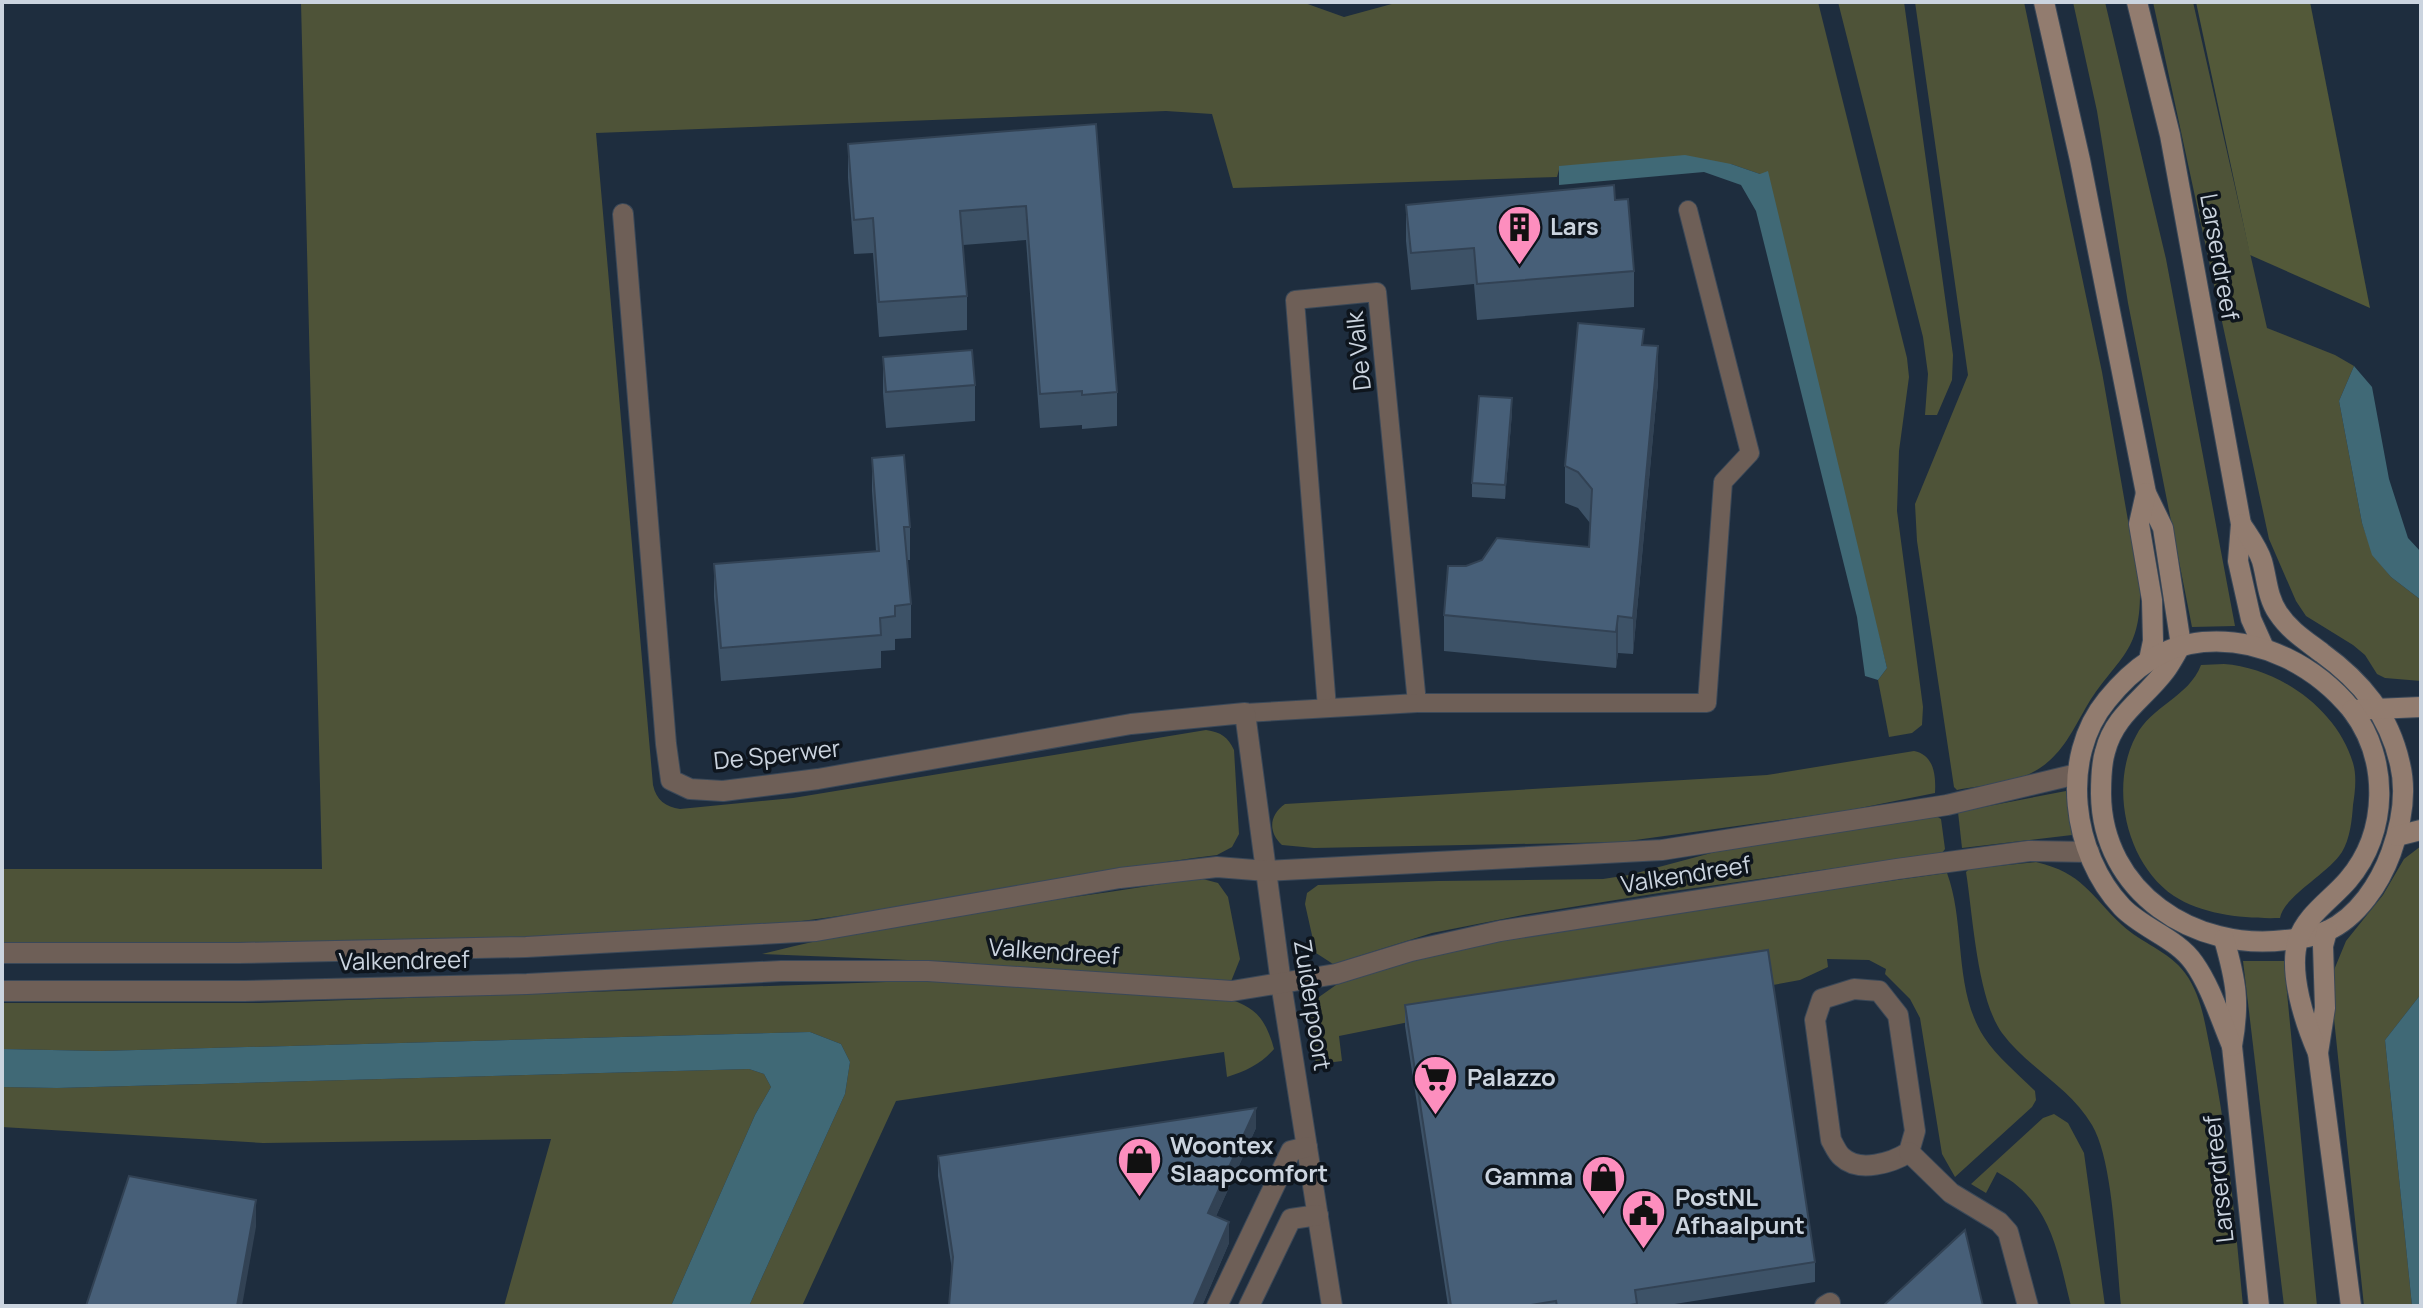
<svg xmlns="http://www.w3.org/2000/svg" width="2423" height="1308" font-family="Manrope,sans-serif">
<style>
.green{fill:#4e5338}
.forest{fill:#535939}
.water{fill:#406976}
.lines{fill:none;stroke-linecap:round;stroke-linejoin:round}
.lane-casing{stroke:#3a4858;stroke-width:20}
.street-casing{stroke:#3a4858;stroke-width:22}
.secondary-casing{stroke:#3a4858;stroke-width:22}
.lane{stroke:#6e5f57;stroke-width:18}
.street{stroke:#6e5f57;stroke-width:20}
.secondary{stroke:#927c6f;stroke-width:20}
.wall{fill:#3d5267}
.shaded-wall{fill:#324254}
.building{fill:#475f78;stroke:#324254;stroke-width:2}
.labels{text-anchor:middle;stroke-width:7;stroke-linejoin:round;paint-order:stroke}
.poi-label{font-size:24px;font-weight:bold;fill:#cbd4df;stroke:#0e151d;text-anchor:start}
.street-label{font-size:24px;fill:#cbd4df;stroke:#0e151d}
</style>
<rect width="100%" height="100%" fill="#1e2d3e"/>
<g class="green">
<path d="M301,2H1302L1344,17L1399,2H1818L1907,358L1909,377L1899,451L1897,511L1923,707L1922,725L1912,733L1889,737L1878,680L1887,668L1760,174L1731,164L1560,166L1557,177L1233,188L1212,114L1166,111L596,133L653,785C656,800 666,807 680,809L793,798L1206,730C1221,732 1228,737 1234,750L1239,834L1232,847L1217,855C1060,875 906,911 750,927C669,935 586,937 505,939C337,944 170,944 2,946V869H322Z"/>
<polygon points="1838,2 1904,2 1953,355 1952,380 1937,415 1925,415 1928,374 1923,337"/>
<path d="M1915,2H2024L2102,372L2140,589C2141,654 2118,656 2088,704C2073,729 2063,755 2035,771C2013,784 1982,785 1957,790L1954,787L1917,541L1915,504L1968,375Z"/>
<polygon points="2073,2 2105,2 2166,259 2235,626 2192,627 2128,303 2097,111"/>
<polygon points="2153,2 2193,2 2267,328 2335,355 2354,366 2339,401 2362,523 2373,555 2391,577 2421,600 2421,681 2385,678 2377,674 2365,655 2353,645 2306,616 2296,601 2269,539"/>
<path d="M2224,664C2279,668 2337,709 2353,763C2357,776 2355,792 2353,805C2352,820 2350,839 2342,852C2328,874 2284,896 2280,918C2246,919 2203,915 2174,896C2126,864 2109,786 2136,736C2151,706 2189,697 2201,665Z"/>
<path d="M1914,751C1934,755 1936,775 1935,793L1845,811L1621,842L1314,848L1282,845C1268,832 1269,815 1285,804L1767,775Z"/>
<polygon points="2066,791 2072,835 1962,848 1958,812"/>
<polygon points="1936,816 1941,819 1945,849 1942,853 1659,893 1523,915 1432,933 1333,964 1316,953 1305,904 1307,893 1318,885 1438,881 1603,879 1629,875 1715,852"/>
<polygon points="2421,846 2421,994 2385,1040 2412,1306 2364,1306 2331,990 2334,970 2346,941 2383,895 2404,859"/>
<path d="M2036,862C2083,873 2090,895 2122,925C2141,943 2169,951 2185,973C2202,996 2205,1025 2211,1053C2228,1136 2235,1221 2243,1306H2121C2116,1260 2114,1162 2092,1125C2070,1087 2028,1068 2002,1033C1977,998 1973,916 1966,872L1969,869Z"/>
<path d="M1947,873C1966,924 1953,989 1984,1037C1997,1057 2018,1074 2035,1091L2036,1100L2032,1107L1955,1177L1942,1154L1920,1018L1910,999L1885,974L1886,969L1869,960L1827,959L1828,967L1800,980L1773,985L1768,969L1404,1023L1339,1036L1342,1061L1319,1064L1310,1055L1307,1020L1319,997L1336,985L1423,957L1544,932L1680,910Z"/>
<path d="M1199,878L1218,883L1228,897L1240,959L1230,984L955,962L762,954C906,917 1053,902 1199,878Z"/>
<polygon points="2243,961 2284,961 2317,1306 2284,1306"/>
<path d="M915,981L986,982L1219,997C1253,1004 1265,1016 1274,1049C1261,1064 1246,1071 1227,1077L1224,1052L896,1101L802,1306H749L845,1094L850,1062L841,1044L810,1032L100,1051L2,1049V1003H259Z"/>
<polygon points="749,1069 764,1074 771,1087 755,1115 671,1306 504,1306 551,1139 263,1143 2,1127 2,1087 57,1088"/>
<path d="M2054,1114L2068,1123L2084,1153L2105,1306H2071C2057,1251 2052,1202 1997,1172L1986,1193L1971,1184L2043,1118Z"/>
</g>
<polygon class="forest" points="2196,2 2310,2 2370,308 2250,255"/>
<g class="water">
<polygon points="1685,155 1731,164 1760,174 1768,171 1887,668 1878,680 1865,676 1857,617 1756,211 1741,185 1704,172 1559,185 1559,166"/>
<polygon points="2354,366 2372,387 2389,479 2408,538 2421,552 2421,600 2391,577 2372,555 2362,523 2339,401"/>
<polygon points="2421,994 2421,1306 2412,1306 2385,1040"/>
<polygon points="810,1032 841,1044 850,1062 845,1094 749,1306 671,1306 755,1115 771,1087 764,1074 749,1069 57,1088 2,1087 2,1049 100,1051"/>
</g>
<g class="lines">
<defs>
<g id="lane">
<polyline points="1327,708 1295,300 1377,292 1417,703"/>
<polyline points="1245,713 1417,703 1707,703 1723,482 1750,453 1688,210"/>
</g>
<g id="street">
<polyline points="623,214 666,744 671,780 690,789 723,791 818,779 1131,724 1245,713 1281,983 1332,1306"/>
<polyline points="2,953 238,953 526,947 816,931 1120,878 1217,867 1267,871 1662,850 1947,805 2077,774"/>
<path d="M1854,989L1879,991L1898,1015L1915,1131L1909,1152C1892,1163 1859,1173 1842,1157C1837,1153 1834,1145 1831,1140L1815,1020L1822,999Z"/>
<polyline points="2,991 244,991 527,984 781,971 928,971 1232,991 1336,974 1411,951 1500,931 1897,869 2029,851 2089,852"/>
<polyline points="1909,1152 1951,1193 1999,1222 2008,1232 2028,1306"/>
<polyline points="1217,1306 1291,1151 1307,1147"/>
<polyline points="1249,1306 1291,1219 1318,1215"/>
<polyline points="1825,1306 1830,1303"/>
</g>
<g id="secondary">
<polyline points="2044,2 2080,160 2146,493 2163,528 2181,645"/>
<polyline points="2137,2 2170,135 2241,524 2238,561 2251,619 2264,648"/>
<polyline points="2146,493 2139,524 2152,600 2153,641 2149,660"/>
<path d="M2181,645C2176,653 2171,663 2165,671C2144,699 2114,715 2105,752C2101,765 2101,781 2101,794C2102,892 2194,952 2286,940C2299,939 2315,936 2327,931C2358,917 2380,883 2391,853C2401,825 2407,793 2400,764C2389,715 2362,682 2322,653C2305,640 2290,631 2278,613C2267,597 2267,578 2262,561C2258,548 2248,535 2241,524"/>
<polyline points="2397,836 2421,830"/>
<path d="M2224,939C2236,981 2240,1002 2232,1046L2259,1306"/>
<path d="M2232,1046C2220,1018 2211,987 2194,963C2177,938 2143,929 2122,907C2072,854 2059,758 2107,700C2133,668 2162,646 2203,642C2261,637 2316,666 2352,710L2421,707"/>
<polyline points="2318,1053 2325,1008 2323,946 2327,931"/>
<path d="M2351,1306L2318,1053C2305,1023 2288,973 2298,940C2306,915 2332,899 2348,880C2389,832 2389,759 2352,710"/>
</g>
</defs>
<use href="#lane" class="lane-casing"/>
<use href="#street" class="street-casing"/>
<use href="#secondary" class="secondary-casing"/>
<use href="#lane" class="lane"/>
<use href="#street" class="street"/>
<use href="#secondary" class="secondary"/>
</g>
<g class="wall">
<polygon points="1096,124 1117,392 1117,426 1082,429 1082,425 1040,428 1026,240 963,245 967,296 967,330 879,337 873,253 854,254 848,178 848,144"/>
<polygon points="1615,200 1634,271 1634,307 1477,320 1474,284 1411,290 1406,241 1406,205"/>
<polygon points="1644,345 1658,382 1633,654 1618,653 1616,668 1444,651 1444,615 1466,566 1589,547 1590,523 1578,508 1565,503 1565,466"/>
<polygon points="883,357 975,385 975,421 886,428 883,393"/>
<polygon points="1512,412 1505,499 1472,497 1472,483"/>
<polygon points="872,458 910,527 910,560 907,560 911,604 911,638 895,639 895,650 881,651 881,668 721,681 714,597 714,564 876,551 872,491"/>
<polygon points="1405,1005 1815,1262 1815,1282 1662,1306 1448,1306 1405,1026"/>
<polygon points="1256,1128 1216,1216 1229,1243 1202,1306 949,1306 952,1270 938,1176 938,1156"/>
</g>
<g class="shaded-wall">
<polygon points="1658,346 1658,382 1633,654 1633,618"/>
<polygon points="1512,398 1512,412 1505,499 1505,485"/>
<polygon points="1618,616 1618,653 1616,668 1616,632"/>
<polygon points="1256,1108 1256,1128 1208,1234 1208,1213"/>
<polygon points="256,1200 256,1227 242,1306 237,1306"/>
<polygon points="1229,1222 1229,1243 1202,1306 1193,1306"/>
</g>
<g class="building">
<polygon points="1096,124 1117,392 1082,395 1082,391 1040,394 1026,206 960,211 967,296 879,302 873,218 854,220 848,144"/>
<polygon points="1614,185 1615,200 1628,199 1634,271 1477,284 1474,248 1411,253 1406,205"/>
<polygon points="1578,323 1644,329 1642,345 1658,346 1633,618 1618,616 1616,632 1444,615 1448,566 1466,566 1482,560 1497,538 1589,547 1592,489 1578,472 1565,466"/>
<polygon points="972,350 975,385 886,392 883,357"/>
<polygon points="1479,396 1512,398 1505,485 1472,483"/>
<polygon points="904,455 910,527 904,527 911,604 895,606 895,616 880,618 881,635 721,648 714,564 879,551 872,458"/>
<polygon points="1768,950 1815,1262 1635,1290 1637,1304 1622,1306 1557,1306 1556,1301 1525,1306 1451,1306 1405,1005"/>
<polygon points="1256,1108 1208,1213 1229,1222 1193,1306 949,1306 953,1257 938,1156"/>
<polygon points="129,1176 256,1200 237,1306 86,1306"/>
<polygon points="1965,1230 1983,1306 1883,1306"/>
</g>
<defs>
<symbol id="building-pin" viewBox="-11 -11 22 30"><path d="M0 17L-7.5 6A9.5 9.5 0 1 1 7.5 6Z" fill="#fd8ebe" stroke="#0e151d"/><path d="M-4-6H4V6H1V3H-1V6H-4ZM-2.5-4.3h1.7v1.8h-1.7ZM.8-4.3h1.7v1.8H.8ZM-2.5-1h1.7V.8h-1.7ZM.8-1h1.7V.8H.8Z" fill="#111"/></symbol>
<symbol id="supermarket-pin" viewBox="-11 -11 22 30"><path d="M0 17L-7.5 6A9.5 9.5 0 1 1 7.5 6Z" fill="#fd8ebe" stroke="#0e151d"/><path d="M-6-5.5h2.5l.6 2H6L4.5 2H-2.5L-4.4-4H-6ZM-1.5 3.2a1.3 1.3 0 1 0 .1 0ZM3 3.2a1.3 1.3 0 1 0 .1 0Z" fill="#111"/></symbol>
<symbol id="shop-pin" viewBox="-11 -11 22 30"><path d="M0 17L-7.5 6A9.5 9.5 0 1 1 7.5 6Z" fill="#fd8ebe" stroke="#0e151d"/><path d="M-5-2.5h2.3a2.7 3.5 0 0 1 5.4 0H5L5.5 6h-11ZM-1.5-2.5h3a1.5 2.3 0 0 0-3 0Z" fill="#111"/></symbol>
<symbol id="civic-pin" viewBox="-11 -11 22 30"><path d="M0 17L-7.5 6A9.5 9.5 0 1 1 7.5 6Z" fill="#fd8ebe" stroke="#0e151d"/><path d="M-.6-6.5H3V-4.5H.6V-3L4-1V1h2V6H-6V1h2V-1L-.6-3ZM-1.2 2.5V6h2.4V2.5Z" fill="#111"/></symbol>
</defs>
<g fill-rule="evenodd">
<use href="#building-pin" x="1494" y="202" width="51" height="69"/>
<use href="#supermarket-pin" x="1410" y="1052" width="51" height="69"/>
<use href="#shop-pin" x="1114" y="1134" width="51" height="69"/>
<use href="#shop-pin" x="1578" y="1152" width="51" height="69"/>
<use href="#civic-pin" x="1618" y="1186" width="51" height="69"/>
</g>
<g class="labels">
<g class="poi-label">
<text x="1550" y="235">Lars</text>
<text x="1467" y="1086">Palazzo</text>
<text x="1170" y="1154">Woontex<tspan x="1170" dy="28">Slaapcomfort</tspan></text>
<text x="1573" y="1185" text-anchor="end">Gamma</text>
<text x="1675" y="1206">PostNL<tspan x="1675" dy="28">Afhaalpunt</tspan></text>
</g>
<g class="street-label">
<text transform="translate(2219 257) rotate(80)" y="8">Larserdreef</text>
<text transform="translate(1359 351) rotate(-96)" y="8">De Valk</text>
<text transform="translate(777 755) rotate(-6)" y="8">De Sperwer</text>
<text transform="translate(1686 875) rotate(-9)" y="8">Valkendreef</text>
<text transform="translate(1054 952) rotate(4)" y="8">Valkendreef</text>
<text transform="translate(404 961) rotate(-1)" y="8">Valkendreef</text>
<text transform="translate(1312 1005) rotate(81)" y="8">Zuiderpoort</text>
<text transform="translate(2219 1179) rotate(-96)" y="8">Larserdreef</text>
</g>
</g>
<rect width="2423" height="1308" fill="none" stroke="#cbd4df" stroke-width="8"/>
</svg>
